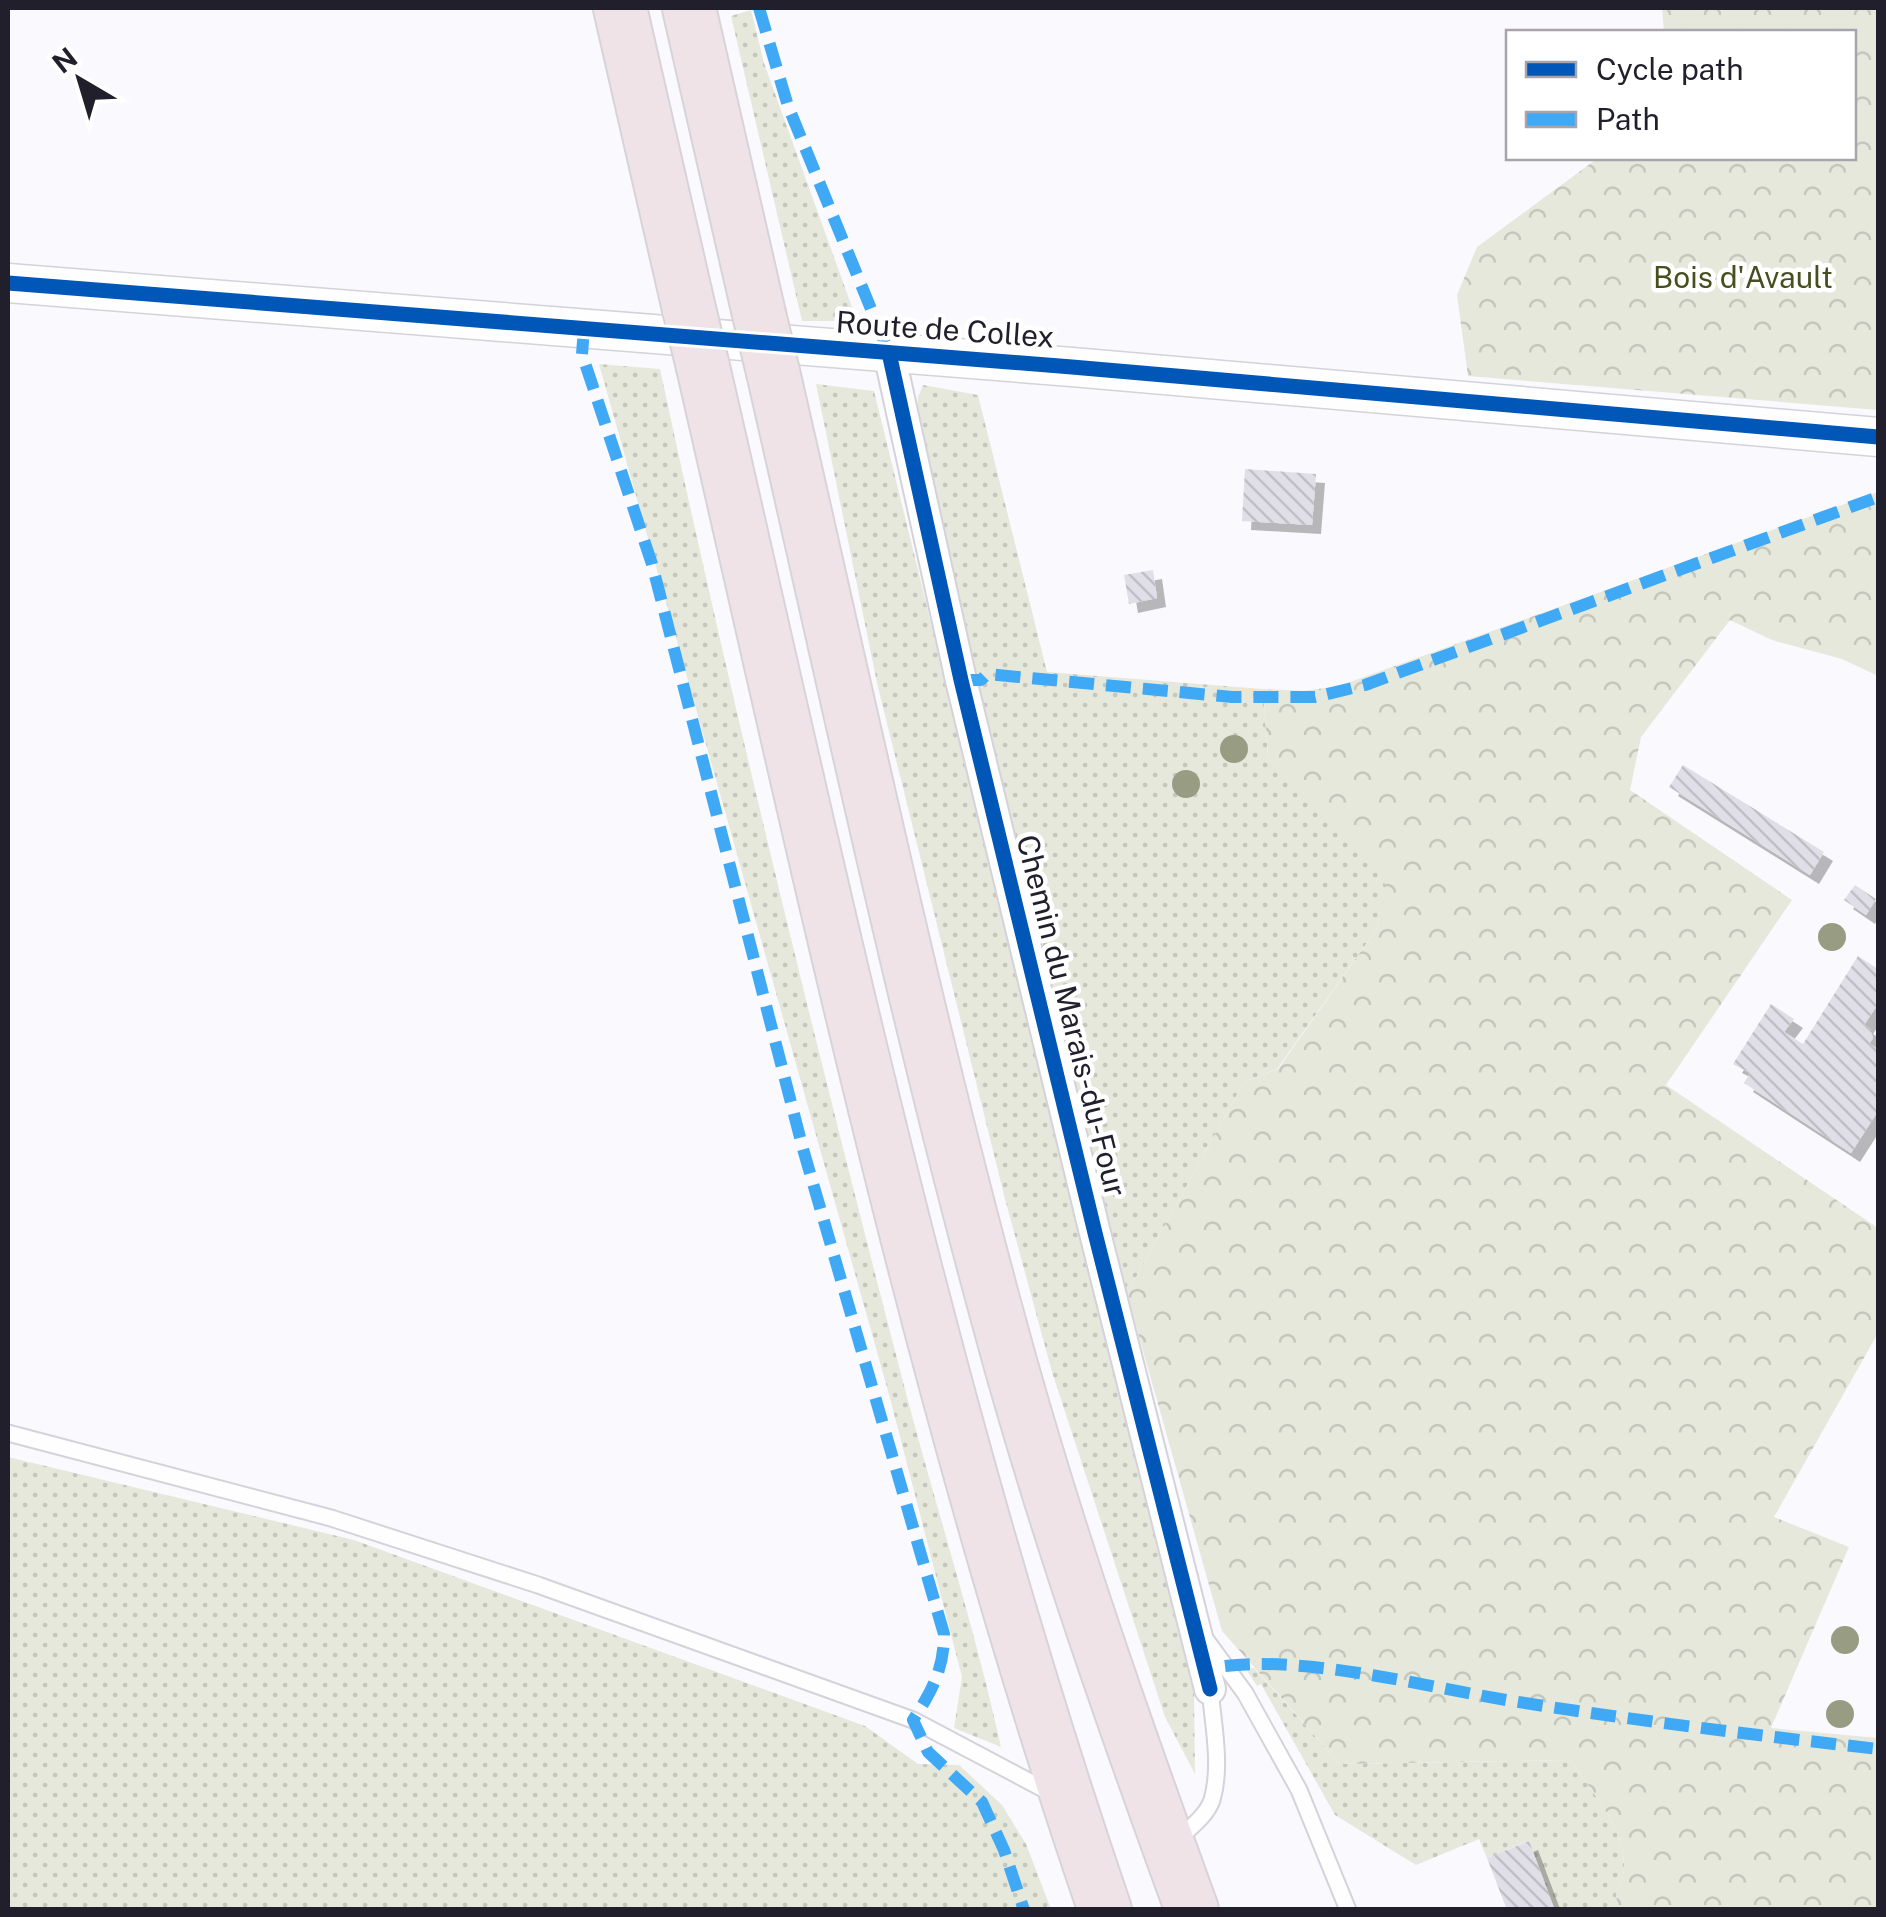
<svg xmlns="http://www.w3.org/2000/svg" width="1886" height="1917" font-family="'Public Sans',sans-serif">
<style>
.grass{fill:url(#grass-dots)}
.forest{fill:url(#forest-crowns)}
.building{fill:url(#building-back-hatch);filter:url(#shadow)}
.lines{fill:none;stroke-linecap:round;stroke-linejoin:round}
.service-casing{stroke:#d4d2da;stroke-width:19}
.minor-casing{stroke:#d4d2da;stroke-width:34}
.tertiary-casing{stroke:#d4d2da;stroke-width:41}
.motorway-casing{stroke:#d6d4d9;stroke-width:56}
.service{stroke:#fefeff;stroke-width:15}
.minor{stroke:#fefeff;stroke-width:30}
.tertiary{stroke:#fefeff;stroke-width:38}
.motorway{stroke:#f0e3e7;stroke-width:52}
.motorway-bridge-casing{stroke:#d6d4d9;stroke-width:56;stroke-linecap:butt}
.motorway-bridge{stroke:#f0e3e7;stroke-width:52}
.quiet{stroke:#3fa9f5;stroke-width:12;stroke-dasharray:25 12;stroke-linecap:butt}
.cycleway-casing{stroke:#fff;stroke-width:21}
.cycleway{stroke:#0057b8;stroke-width:15}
.tree{fill:#989c83}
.labels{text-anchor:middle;stroke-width:9;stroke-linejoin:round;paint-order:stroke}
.park-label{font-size:30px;fill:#484f1f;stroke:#fff}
.street-label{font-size:30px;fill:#221f2c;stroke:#fff}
</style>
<defs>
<pattern id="grass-dots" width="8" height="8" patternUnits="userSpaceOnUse" patternTransform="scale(2.5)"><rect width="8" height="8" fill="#e6e8dc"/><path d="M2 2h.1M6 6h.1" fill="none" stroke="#c5c7bd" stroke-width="1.8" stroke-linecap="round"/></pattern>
<pattern id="forest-crowns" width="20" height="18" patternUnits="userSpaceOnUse" patternTransform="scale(2.5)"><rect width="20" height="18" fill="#e6e8dc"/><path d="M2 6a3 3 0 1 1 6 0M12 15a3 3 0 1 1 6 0" fill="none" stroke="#c5c7bd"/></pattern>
<pattern id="building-back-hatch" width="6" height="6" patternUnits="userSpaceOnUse" patternTransform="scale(2.5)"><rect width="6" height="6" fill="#e0dfe8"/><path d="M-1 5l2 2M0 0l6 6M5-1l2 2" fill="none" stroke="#c0bfc7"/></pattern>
<filter id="shadow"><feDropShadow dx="9" dy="9" stdDeviation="0" flood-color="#0004"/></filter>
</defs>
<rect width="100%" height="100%" fill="#faf9fe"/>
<g class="grass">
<polygon points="751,10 764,63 857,321 802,321 731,16"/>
<path d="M599,364L660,369C734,714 818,1056 907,1397C938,1514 975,1629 1001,1747L954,1728L962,1677L890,1398Z"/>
<polygon points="816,384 874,391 1194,1693 1195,1774 1165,1717 1052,1372 1005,1199 877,683"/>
<polygon points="923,385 978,395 1047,672 1263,689 1268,758 1387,874 1378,927 1277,1069 1244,1082 1127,1294 916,430 918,397"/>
<polygon points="8,1457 354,1540 865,1726 918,1764 959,1765 1002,1805 1026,1844 1051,1909 8,1909"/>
<path d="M1254,1668L1340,1764L1570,1760C1591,1791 1623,1825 1624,1864C1625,1884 1612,1885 1618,1909H1554L1528,1841L1487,1858L1479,1839L1416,1865L1335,1815L1261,1684L1257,1686L1246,1669Z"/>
</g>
<g class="forest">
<polygon points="1662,8 1878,8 1878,410 1468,376 1457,295 1477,247 1598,158 1854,158 1854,32 1664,32"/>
<path d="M1878,492V676L1842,659L1772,640L1730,620L1641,737L1630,790L1792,900L1666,1085L1878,1228V1333L1774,1517L1849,1547L1771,1728L1878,1738V1909H1618C1612,1885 1625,1884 1624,1864C1623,1825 1591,1791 1570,1760L1340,1764L1222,1631L1127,1294L1244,1082L1278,1069L1378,927L1386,874L1268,758L1263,689L1303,691L1339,686Z"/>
</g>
<g class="building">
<polygon points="1245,469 1316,474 1312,525 1242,521"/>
<polygon points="1153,570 1157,598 1129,604 1124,575"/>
<polygon points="1683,765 1824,852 1810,875 1669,787"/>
<polygon points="1855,885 1876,899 1866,915 1844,900"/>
<polygon points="1858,956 1878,969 1878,1004 1864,1025 1870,1029 1873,1038 1869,1044 1878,1049 1878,1111 1851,1153 1744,1083 1750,1073 1733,1064 1771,1004 1794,1019 1784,1032 1803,1044"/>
<polygon points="1529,1841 1554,1908 1507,1910 1487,1858"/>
</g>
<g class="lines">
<defs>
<g id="service">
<polyline points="8,1433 331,1518 538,1585 913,1720 1055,1795"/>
<polyline points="1206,1640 1245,1693 1299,1790 1348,1910"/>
<path d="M1176,1841C1188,1829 1206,1817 1212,1800C1222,1766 1213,1724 1210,1689"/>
</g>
<polyline id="minor" points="889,353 961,680 1095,1233 1210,1689"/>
<polyline id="tertiary" points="8,283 1072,367 1878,437"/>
<g id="motorway">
<polyline points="620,8 689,309"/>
<polyline points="689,8 759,314"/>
<path d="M703,367C822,884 932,1407 1105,1910"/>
<path d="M773,372C849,703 919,1035 1010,1362C1062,1547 1126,1729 1192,1910"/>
</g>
</defs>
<use href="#service" class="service-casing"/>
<use href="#minor" class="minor-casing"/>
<use href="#tertiary" class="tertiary-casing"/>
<use href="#motorway" class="motorway-casing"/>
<use href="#service" class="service"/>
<use href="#minor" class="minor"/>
<use href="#tertiary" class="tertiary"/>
<use href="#motorway" class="motorway"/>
<defs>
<g id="motorway-bridge">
<polyline points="689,309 703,367"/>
<polyline points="759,314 773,372"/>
</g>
</defs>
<use href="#motorway-bridge" class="motorway-bridge-casing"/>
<use href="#motorway-bridge" class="motorway-bridge"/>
<g class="quiet">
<polyline points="759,8 788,106 889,353"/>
<path d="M584,329L582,354L652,564L803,1149L944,1634C944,1669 932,1691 913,1720L928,1752L982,1802L1004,1850L1024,1910"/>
<polyline points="961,680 981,680 987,674 1232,697 1315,697 1365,685 1878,497"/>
<path d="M1225,1666C1306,1656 1424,1686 1506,1700C1630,1720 1754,1735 1878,1749"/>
</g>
<defs>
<g id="cycleway">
<polyline points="8,283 1072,367 1878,437"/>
<polyline points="889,353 961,680 1095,1233 1210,1689"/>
</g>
</defs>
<use href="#cycleway" class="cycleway-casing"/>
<use href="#cycleway" class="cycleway"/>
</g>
<g class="tree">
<circle cx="1234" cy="749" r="14"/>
<circle cx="1186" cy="784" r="14"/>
<circle cx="1832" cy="937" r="14"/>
<circle cx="1845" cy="1640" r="14"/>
<circle cx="1840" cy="1714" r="14"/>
</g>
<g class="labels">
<g class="park-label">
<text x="1743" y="288">Bois d'Avault</text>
</g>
<g class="street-label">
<text transform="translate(945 330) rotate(4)" y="10">Route de Collex</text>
<text transform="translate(1071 1016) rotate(76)" y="10">Chemin du Marais-du-Four</text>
</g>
</g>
<rect width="1886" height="1917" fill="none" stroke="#221f2c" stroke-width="20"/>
<rect x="1506" y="30" width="350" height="130" fill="#ffffff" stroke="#a7a5ab" stroke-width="2.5"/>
<rect x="1526" y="62" width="50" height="15" fill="#0057b8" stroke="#a7a5ab" stroke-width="2.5"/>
<text x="1596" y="80" font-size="30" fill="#221f2c">Cycle path</text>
<rect x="1526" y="112" width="50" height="15" fill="#3fa9f5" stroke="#a7a5ab" stroke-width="2.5"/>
<text x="1596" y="130" font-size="30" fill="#221f2c">Path</text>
<g transform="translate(80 80) rotate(322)" stroke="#ffffff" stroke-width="8" paint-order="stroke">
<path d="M0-8L18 38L0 25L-18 38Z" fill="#221f2c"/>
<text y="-15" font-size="28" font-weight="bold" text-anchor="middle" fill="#221f2c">N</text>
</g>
</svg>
